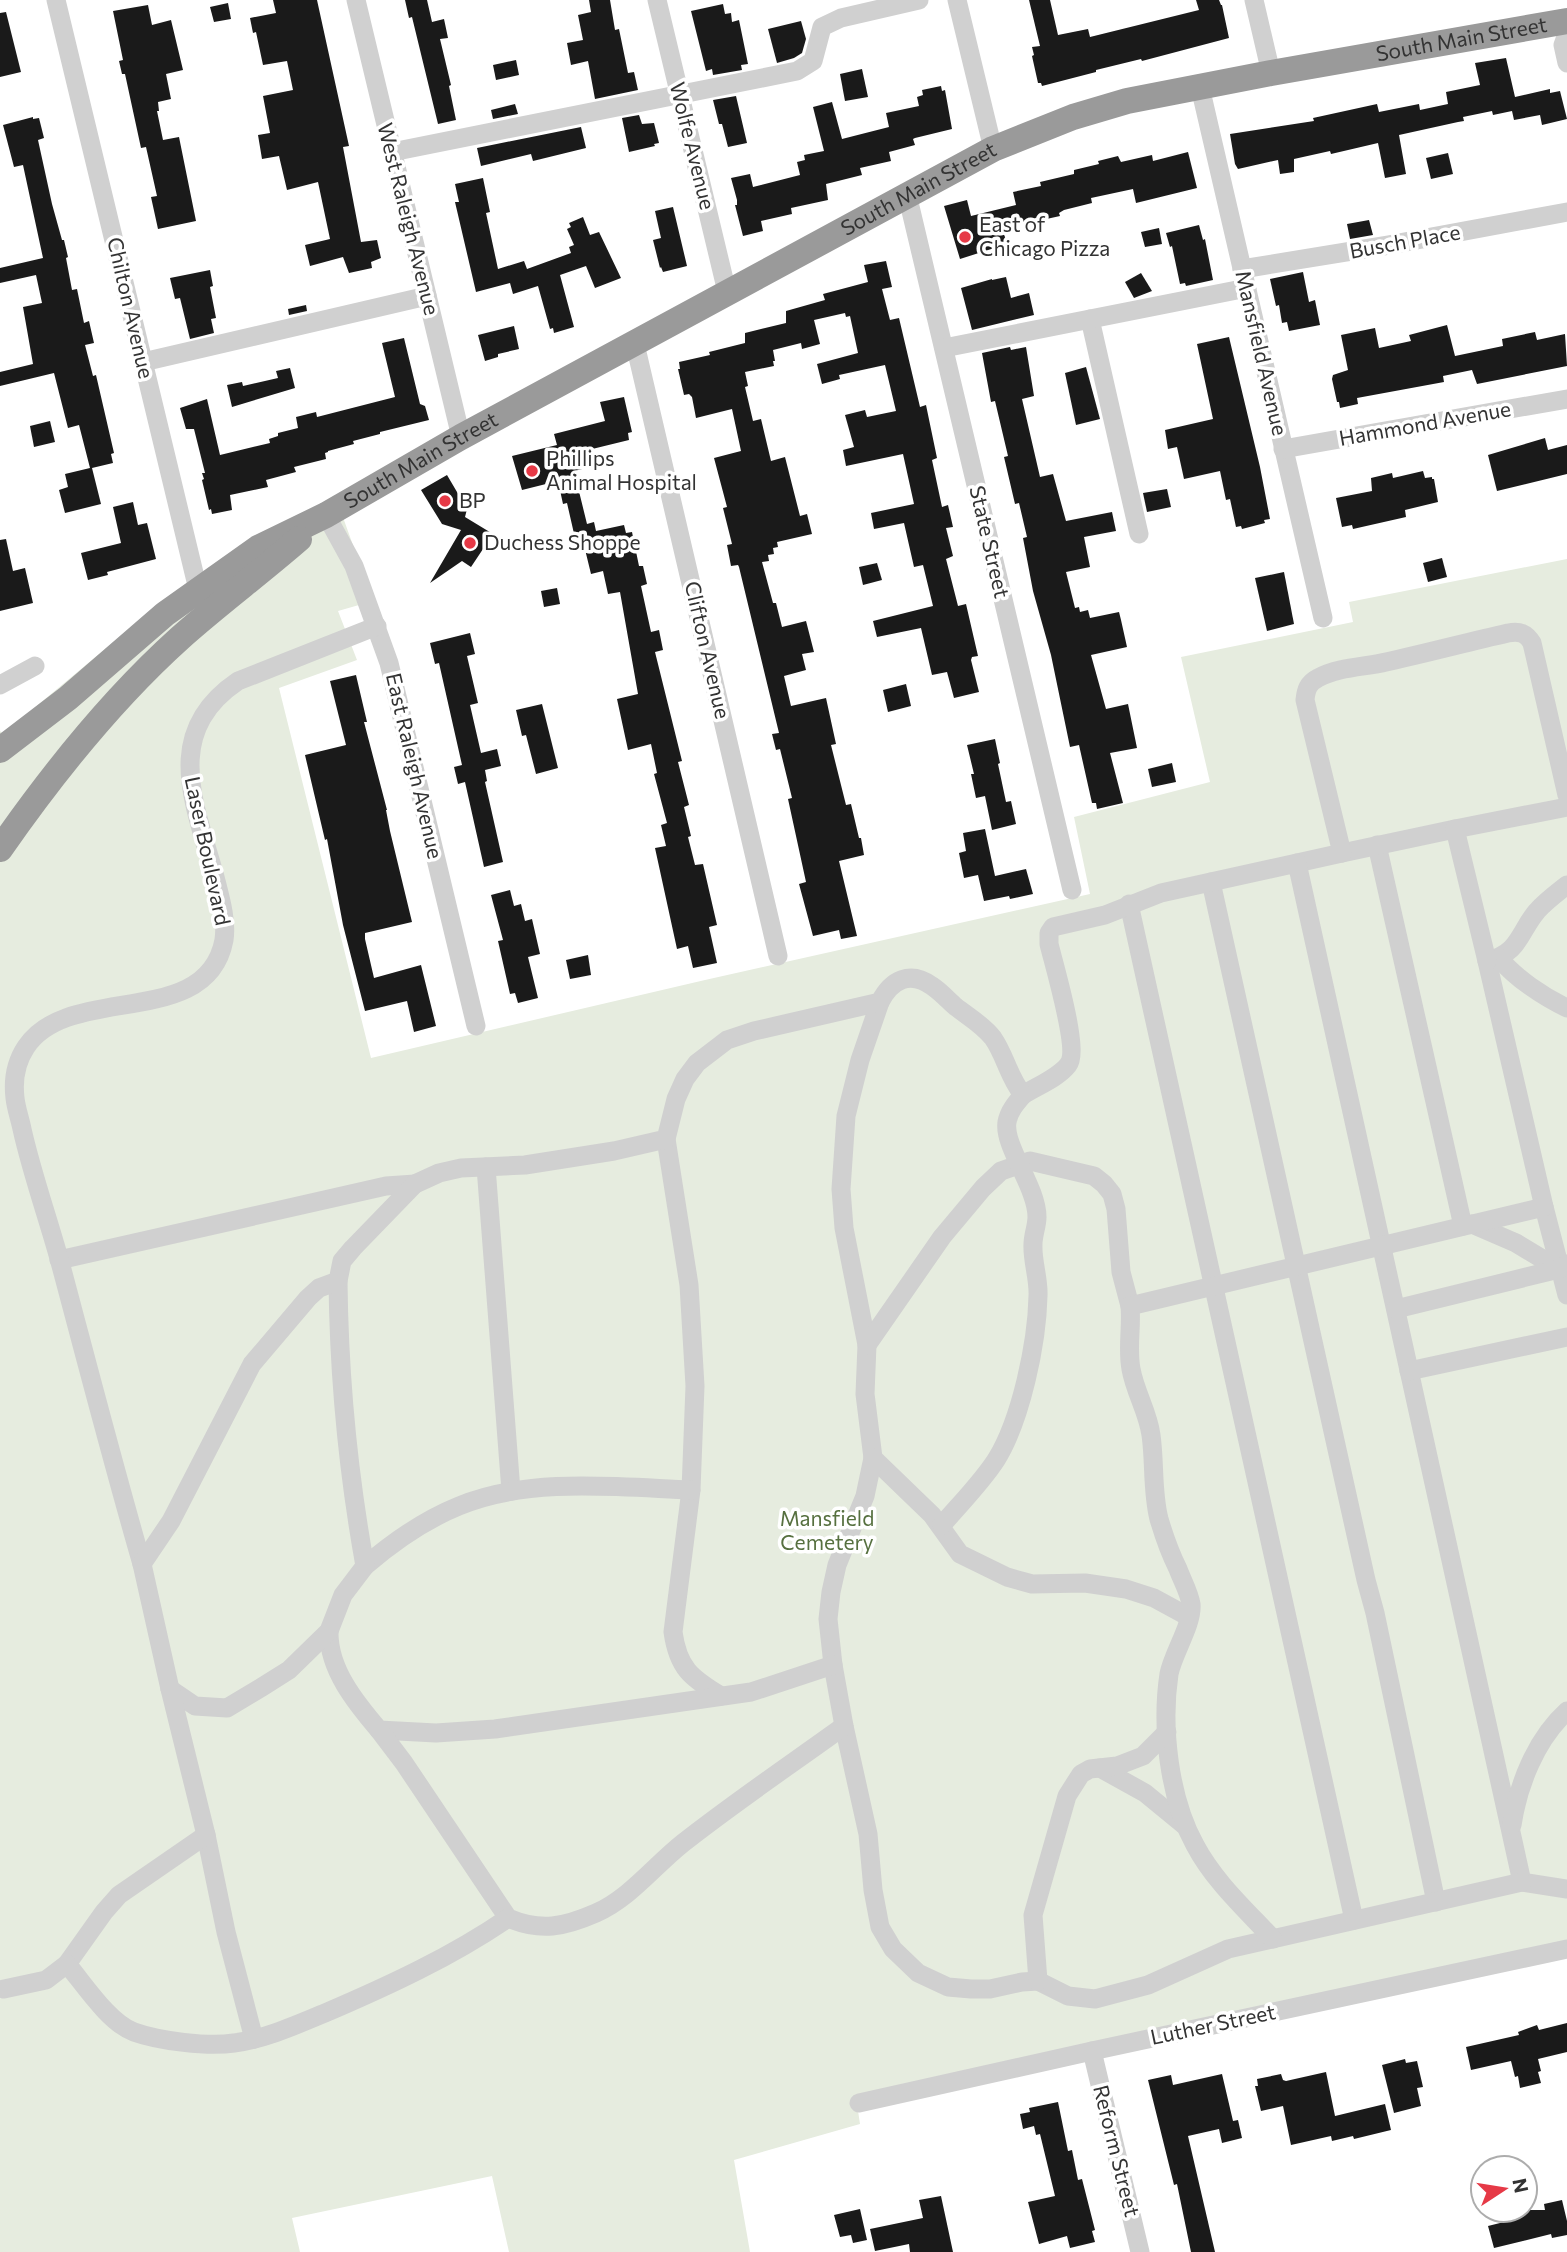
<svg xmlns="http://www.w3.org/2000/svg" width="1567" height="2252" font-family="Commissioner,sans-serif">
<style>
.green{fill:#e6ecdf}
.building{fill:#1a1a1a}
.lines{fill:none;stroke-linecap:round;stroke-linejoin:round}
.minor{stroke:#d0d0d0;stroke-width:19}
.highway{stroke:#9a9a9a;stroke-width:26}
.poi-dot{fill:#e63946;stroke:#fff;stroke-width:2.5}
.labels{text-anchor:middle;stroke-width:7;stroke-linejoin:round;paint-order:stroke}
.street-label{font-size:21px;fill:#333;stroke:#fff}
.poi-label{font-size:21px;fill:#333;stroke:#fff;text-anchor:start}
.park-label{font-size:21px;fill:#56703f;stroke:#fff}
</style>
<rect width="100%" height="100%" fill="#fff"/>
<polygon class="green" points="335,495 373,601 338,611 357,660 279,688 371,1058 705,980 1090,894 1074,817 1210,782 1181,657 1353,622 1349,602 1567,559 1567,1949 857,2104 860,2124 734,2160 750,2252 509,2252 492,2176 292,2218 300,2252 0,2252 0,731 3,734 165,599"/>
<g class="building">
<polygon points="273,0 317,0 349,146 343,147 361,242 377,240 381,258 371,262 372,268 349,273 343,257 310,266 305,245 330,239 318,182 287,190 279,156 262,159 258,135 270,133 263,96 293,90 287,61 263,65 256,32 253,33 250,18 276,13"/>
<polygon points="405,0 427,0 432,22 444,19 448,38 440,39 451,85 449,86 456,120 438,124 412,17 409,18"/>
<polygon points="589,0 610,0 615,30 619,29 628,73 634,72 638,90 595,99 588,61 571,65 567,43 583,40 578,15 591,12"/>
<polygon points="1029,0 1050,0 1058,35 1088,29 1090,37 1199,10 1196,0 1219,0 1221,5 1222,5 1229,38 1142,61 1141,59 1096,70 1096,72 1042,86 1041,83 1038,83 1032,56 1034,55 1032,47 1040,46"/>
<polygon points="228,3 231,19 214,22 210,7"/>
<polygon points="723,4 725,14 731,13 732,22 739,20 748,64 741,65 742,70 713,75 712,69 706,71 691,11"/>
<polygon points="148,5 152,25 171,20 183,70 166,74 171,99 158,102 159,111 157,111 163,140 179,137 196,221 158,229 151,197 157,196 146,147 141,148 125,74 122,74 119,61 123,60 113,11"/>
<polygon points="6,12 21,72 0,77 0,13"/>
<polygon points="801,21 806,39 802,53 794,58 777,63 768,29"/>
<polygon points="1506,58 1515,97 1550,89 1550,93 1560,91 1567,119 1542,125 1540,115 1514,120 1512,111 1493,115 1492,111 1463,117 1464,121 1458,122 1399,135 1406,174 1385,178 1378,143 1331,154 1330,151 1294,159 1294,172 1280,174 1278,160 1238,169 1235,164 1230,134 1314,121 1313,118 1377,104 1379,112 1419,104 1420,110 1448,104 1446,92 1480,85 1475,63"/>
<polygon points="516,60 519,75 496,80 493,65"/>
<polygon points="862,69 868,97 845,101 840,74"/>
<polygon points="941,86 942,91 945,90 952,129 915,138 913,139 915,145 889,152 891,161 860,168 862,175 826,184 828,200 791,208 792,214 761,221 763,231 743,236 735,205 737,205 737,200 731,178 750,174 753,187 800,175 797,162 805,160 804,155 824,151 813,107 832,102 842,139 889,127 886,113 919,106 917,97 923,95 922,90"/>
<polygon points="736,96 747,143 728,147 722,124 719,124 713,100"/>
<polygon points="515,104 518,114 493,119 491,110"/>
<polygon points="639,115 642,124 654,123 659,143 654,144 655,146 629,152 622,118"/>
<polygon points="33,117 33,119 39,118 44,138 38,140 52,204 62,240 64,240 68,257 66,258 72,290 77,289 84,323 89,321 94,343 85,345 93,376 96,375 114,453 111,454 113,463 92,468 101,504 65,513 59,490 68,487 65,474 90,468 79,425 68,428 54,373 0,386 0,372 33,364 23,307 42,303 36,275 0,283 0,268 43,258 23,165 14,167 3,125"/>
<polygon points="581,127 586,148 533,161 531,154 481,166 477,148"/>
<polygon points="1188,152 1197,188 1136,203 1133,189 1091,198 1092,203 1064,210 1059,213 1060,216 1033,222 1033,220 1002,227 1007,244 960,259 944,206 967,200 971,216 1016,205 1013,192 1041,186 1040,182 1074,174 1074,170 1099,164 1098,161 1118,156 1121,162 1152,155 1153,161"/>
<polygon points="1448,153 1453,174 1431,179 1426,158"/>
<polygon points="483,178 490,212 486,213 498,269 524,261 527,269 571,253 569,247 574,245 567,229 571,227 569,223 583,217 590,235 599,232 621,278 595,288 586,266 560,275 574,327 554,333 553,328 550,329 538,286 513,294 510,283 476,292 455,202 459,202 455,184"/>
<polygon points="673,207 687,266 663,272 661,267 660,268 653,240 661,238 655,211"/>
<polygon points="1369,220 1373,235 1350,239 1347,224"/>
<polygon points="1199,225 1203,240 1205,239 1213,280 1186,286 1185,283 1180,284 1172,246 1170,247 1166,233"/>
<polygon points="1159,228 1162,244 1145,247 1141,232"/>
<polygon points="886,261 892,287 882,289 890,320 899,318 920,407 926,405 937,458 932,460 942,507 948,505 953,527 946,528 953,556 946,559 958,606 966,604 978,656 972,657 971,660 979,692 954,698 947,672 932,675 921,628 877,637 873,621 933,606 923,565 914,567 904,523 874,529 871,513 914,504 903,454 846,466 843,450 854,447 845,415 865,410 867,417 896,411 885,365 839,375 840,379 822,384 817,364 858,353 850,316 846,317 845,313 814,320 820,344 802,349 801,343 773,350 775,361 773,361 774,366 745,372 748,386 745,387 753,421 761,419 771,461 785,457 800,516 807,514 812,534 777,542 778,547 773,548 774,554 768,555 769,561 762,562 773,603 776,603 782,627 806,621 814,652 802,654 806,670 784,676 791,706 826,698 836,744 831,745 846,805 851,804 859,838 861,838 864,855 839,861 857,936 841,939 839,930 813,936 799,884 806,882 788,799 792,798 780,749 776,750 772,734 779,733 739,567 738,565 731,566 727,545 732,544 723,508 727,507 714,458 741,451 732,409 696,418 692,397 689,394 684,395 678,369 680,369 679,362 710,355 709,352 745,343 745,333 786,323 786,311 825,300 823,294 868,282 864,265"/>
<polygon points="210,270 213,286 210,287 216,318 211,319 214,333 190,339 180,298 175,299 170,278"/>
<polygon points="1303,272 1309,302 1315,300 1320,325 1289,331 1287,322 1282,323 1279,305 1276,306 1270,279"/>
<polygon points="1141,273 1152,291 1134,298 1125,282"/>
<polygon points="1006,277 1011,298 1029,293 1034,315 972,330 961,288 992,279 992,280"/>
<polygon points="306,305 307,311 289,315 288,309"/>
<polygon points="1447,325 1455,356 1503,346 1502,339 1535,332 1537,340 1565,334 1567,366 1477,384 1472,370 1443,376 1444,382 1357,398 1358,404 1340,408 1339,402 1337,402 1332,379 1333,375 1348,370 1341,335 1375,328 1379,348 1411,341 1409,335"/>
<polygon points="514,326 519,349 498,354 498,357 485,361 478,335"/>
<polygon points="1229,337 1260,467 1270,519 1264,520 1265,523 1242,529 1241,526 1236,527 1230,499 1226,500 1220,471 1184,479 1177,447 1168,449 1165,430 1213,419 1197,344"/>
<polygon points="404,338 420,404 425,406 429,420 380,432 380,434 353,441 354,444 328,451 328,452 325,453 326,459 294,467 296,472 266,480 268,487 230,495 232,510 212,514 211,509 209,510 202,480 204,479 202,473 205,473 194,429 186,429 180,408 207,399 220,455 270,443 269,439 278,436 278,433 298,428 296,417 316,412 317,417 395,397 382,343"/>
<polygon points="1010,347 1011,350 1026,347 1034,396 1022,399 1040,477 1053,474 1066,521 1112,512 1116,531 1084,537 1090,567 1066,572 1075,608 1079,607 1080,612 1088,610 1090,618 1119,612 1121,620 1127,647 1091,655 1106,709 1128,704 1137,748 1110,753 1123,803 1097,809 1096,803 1092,803 1079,745 1070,747 1051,655 1033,591 1023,538 1027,537 1019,503 1015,504 1004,457 1008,456 995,401 991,402 982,353"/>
<polygon points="1086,367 1100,419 1076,425 1065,373"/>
<polygon points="290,368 295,388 232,407 227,385 242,382 243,386 278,378 276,371"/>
<polygon points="624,397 632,432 628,433 629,440 584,451 587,461 581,465 582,469 574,471 587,524 594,522 596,531 624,525 626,533 632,532 639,566 643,566 647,584 641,586 651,632 659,630 663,650 655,652 682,761 678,762 689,805 684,807 691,836 688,837 695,865 703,864 717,925 709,927 717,963 693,968 688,946 677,949 655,848 666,846 661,825 667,823 654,774 657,773 651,744 628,750 617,699 638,694 620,592 608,594 603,571 591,574 582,537 575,538 567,503 563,504 558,481 522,490 512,456 557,445 554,434 605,421 600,402"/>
<polygon points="50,421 55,442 34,447 30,426"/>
<polygon points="1545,438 1548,450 1567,445 1567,474 1497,491 1488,455"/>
<polygon points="1423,471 1425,478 1432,477 1432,479 1434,479 1438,502 1405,510 1406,517 1353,529 1352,525 1342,527 1336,498 1372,491 1371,478 1392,473 1393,478"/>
<polygon points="447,475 467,509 465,517 493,534 471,567 462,561 430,583 461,530 442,524 421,490"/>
<polygon points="1167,489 1171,507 1147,512 1143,493"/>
<polygon points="133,502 138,525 147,523 156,559 107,572 108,575 88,580 81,553 121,543 113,507"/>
<polygon points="6,539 13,571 25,568 33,603 0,611 0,540"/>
<polygon points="1442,558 1447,577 1428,582 1423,563"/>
<polygon points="877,563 882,580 863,585 859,567"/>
<polygon points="1284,572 1294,624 1267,631 1255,578"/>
<polygon points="557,588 560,604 544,607 541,591"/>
<polygon points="470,633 475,654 467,656 478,703 470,705 481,753 497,749 501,766 485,770 487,781 485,782 503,862 484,867 465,782 458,784 454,767 462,765 439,663 435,664 430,643"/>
<polygon points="356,675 367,722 364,722 387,810 386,810 390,831 412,922 365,933 365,939 374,978 421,965 436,1026 414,1032 407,1001 365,1011 343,925 327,839 325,840 305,755 346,745 330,681"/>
<polygon points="906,684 911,706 888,712 883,690"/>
<polygon points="542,704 558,768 536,774 526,735 522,736 516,710"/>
<polygon points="995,739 1000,763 998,764 1006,802 1011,801 1016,824 992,830 985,796 976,798 971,774 974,774 967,745"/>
<polygon points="1172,763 1176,782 1152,787 1148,769"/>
<polygon points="985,829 995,876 1026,869 1033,894 1010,899 1009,896 984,901 978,875 964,878 959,853 966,851 963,833"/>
<polygon points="510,890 514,906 521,904 525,921 532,919 540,954 528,957 538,998 518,1003 515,993 510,994 498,941 503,940 491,895"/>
<polygon points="588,955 591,975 570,979 566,960"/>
<polygon points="1567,2023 1567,2052 1538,2059 1541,2071 1538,2072 1541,2083 1520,2088 1518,2076 1515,2077 1511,2061 1471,2070 1466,2047 1519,2035 1518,2032 1537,2025 1539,2030"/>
<polygon points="1405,2059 1406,2063 1417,2061 1423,2087 1417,2088 1421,2106 1394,2113 1382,2065"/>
<polygon points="1326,2072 1335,2116 1385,2104 1391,2130 1354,2139 1353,2136 1332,2141 1331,2136 1291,2145 1283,2106 1261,2111 1255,2086 1258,2086 1257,2079 1281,2074 1283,2080 1286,2081"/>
<polygon points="1222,2074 1233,2121 1238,2120 1242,2138 1222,2143 1219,2129 1188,2136 1215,2252 1191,2252 1177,2184 1174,2185 1148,2080 1171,2075 1173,2085"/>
<polygon points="1058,2102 1068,2151 1072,2150 1078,2180 1082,2179 1095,2230 1092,2231 1095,2242 1070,2248 1067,2236 1039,2244 1028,2202 1055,2196 1040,2134 1036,2135 1034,2126 1023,2129 1020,2114 1030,2112 1029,2108"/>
<polygon points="941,2196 953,2252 910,2252 909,2244 875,2251 870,2229 923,2218 919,2200"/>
<polygon points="1562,2200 1567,2221 1567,2235 1552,2238 1551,2234 1494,2248 1488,2226 1504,2222 1503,2217 1509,2215 1508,2210 1545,2210 1544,2204"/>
<polygon points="860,2209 867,2240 853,2243 851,2235 840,2237 834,2215"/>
</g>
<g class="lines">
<g class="minor">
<polyline points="56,0 201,602"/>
<polyline points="356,0 461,437"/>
<polyline points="657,0 727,292"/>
<polyline points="957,0 993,149"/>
<polyline points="1254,0 1271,73"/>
<polyline points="1567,34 1563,45 1567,63"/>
<polyline points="1200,87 1323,618"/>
<polyline points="392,152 797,71 813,61 822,27 841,18 919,0"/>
<polyline points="907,194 1072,890"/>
<polyline points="1242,269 1389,245 1567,212"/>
<polyline points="1090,319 1139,534"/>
<polyline points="635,344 778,956"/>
<polyline points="944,348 1247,288"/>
<polyline points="143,362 427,296"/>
<polyline points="1283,449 1567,399"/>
<polyline points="326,515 354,566 389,663 476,1026"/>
<polyline points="0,685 35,666"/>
<polyline points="1377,845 1463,1226"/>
<polyline points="1342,853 1455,829"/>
<path d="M1297,863L1342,853L1305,700C1306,690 1308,683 1318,678C1338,667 1365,667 1386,662C1427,653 1468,642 1508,633C1520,631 1526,633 1532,643L1567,795"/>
<polyline points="1211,882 1366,1580 1375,1613 1436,1902"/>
<path d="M1567,885C1557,893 1546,901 1537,911C1519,932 1520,953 1487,961L1544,1207L1567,1295"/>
<polyline points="1129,904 1354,1920"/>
<path d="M1499,958C1515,978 1544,997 1567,1008"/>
<polyline points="1487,961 1455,829 1567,807"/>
<polyline points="880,1002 860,1060 846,1116 841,1189 844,1228 867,1345 865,1394 873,1458 932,1515 960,1554 1007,1577 1032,1584 1085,1583 1126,1589 1154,1598 1189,1617"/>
<path d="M1023,1095C1037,1086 1058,1078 1068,1065C1080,1051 1054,965 1049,944V933L1053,927L1105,915L1161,893L1297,863L1522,1882L1567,1889"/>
<path d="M666,1139L689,1285L695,1386L691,1490L673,1632C678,1668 691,1678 721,1696"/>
<polyline points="486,1167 511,1491"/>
<polyline points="1472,1224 1516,1243 1559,1269"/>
<polyline points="59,1260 386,1186 415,1184"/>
<polyline points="1396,1309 1559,1269 1567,1264"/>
<polyline points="867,1345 942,1237 983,1188 1001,1171 1030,1161 1094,1176 1104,1184 1112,1194 1116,1209 1121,1272 1130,1306"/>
<polyline points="1409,1371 1567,1337"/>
<polyline points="873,1458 865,1496 837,1565 831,1592 828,1619 833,1665 844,1726 868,1834 873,1890 880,1927 893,1949 918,1973 948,1987 971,1989 990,1989 1022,1982 1038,1981 1068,1996 1095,1999 1148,1985 1228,1949 1522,1882"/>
<path d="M142,1564C113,1464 87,1363 60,1262C48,1218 32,1174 22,1129C20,1119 16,1108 15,1098C13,1081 16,1062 26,1047C69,982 207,1031 224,940C227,920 220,897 215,877C195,804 161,733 238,681L377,626"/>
<path d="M365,1566C393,1542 424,1520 459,1506C528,1477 617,1487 691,1490"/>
<path d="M329,1631C328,1669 356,1703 379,1730L436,1733L495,1729L751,1692L833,1665"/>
<path d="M170,1689L195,1706L227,1708L262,1687L289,1670L329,1631L343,1595L365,1566C348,1472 339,1376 338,1281"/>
<path d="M379,1730L404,1763L508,1918C541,1932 564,1927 596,1913C630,1898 654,1866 683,1843C735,1802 790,1765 844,1726"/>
<polyline points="1100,1768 1145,1793 1184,1825"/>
<path d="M1512,1825C1518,1785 1536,1739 1567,1711"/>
<polyline points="206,1835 226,1932 254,2039"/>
<path d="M1273,1939C1245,1909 1214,1881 1195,1845C1169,1798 1161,1727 1169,1674C1173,1653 1193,1624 1191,1604C1189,1592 1182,1580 1178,1569C1170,1553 1164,1536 1159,1519C1152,1492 1155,1463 1151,1435C1148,1412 1135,1392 1131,1369C1127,1348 1132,1327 1130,1306L1544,1207"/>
<path d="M67,1964L104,1912L119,1895L206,1835L170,1689L142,1564L171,1521L252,1364L308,1298L319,1288L338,1281L342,1261L353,1248L415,1184L439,1173L461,1168L525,1165L614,1151L666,1139L676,1099L685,1079L697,1063L727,1040L754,1031L880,1002C891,980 910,970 932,986C941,992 948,1000 956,1007C969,1017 983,1025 993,1038C1006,1057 1008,1076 1023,1095C1016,1103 1009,1111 1007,1122C1003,1146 1037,1187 1037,1217C1037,1226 1033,1235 1033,1244C1032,1261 1039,1279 1038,1296C1037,1343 1021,1420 996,1460C981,1483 960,1504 942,1525"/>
<polyline points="1038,1981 1033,1915 1067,1796 1081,1774 1090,1769 1117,1766 1143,1756 1167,1732"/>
<path d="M4,1989L46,1980L67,1964C84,1984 109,2023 134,2032C159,2041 208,2047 234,2043C265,2039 296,2025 325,2013C388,1986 451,1957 508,1918"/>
<polyline points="1092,2051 1140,2252"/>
<polyline points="859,2103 1092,2051 1567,1949"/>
</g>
<g class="highway">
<path id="s1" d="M0,750L68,698L165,614L258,548L326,515L461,437L993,149L1073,117L1127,101L1271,73L1567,21"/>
<path d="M0,849C53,773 111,700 180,638C218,604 260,573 299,539"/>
</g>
</g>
<g class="poi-dot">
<circle cx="965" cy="237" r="7"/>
<circle cx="532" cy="471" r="7"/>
<circle cx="445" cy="501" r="7"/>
<circle cx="470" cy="543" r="7"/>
</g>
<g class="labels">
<g class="street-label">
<text dy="7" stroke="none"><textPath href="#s1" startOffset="1647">South Main Street</textPath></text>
<text transform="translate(692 146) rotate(76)" y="7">Wolfe Avenue</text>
<text dy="7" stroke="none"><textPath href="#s1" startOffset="1080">South Main Street</textPath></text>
<text transform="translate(408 219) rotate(76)" y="7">West Raleigh Avenue</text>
<text transform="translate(1405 242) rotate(-10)" y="7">Busch Place</text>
<text transform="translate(130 308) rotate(77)" y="7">Chilton Avenue</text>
<text transform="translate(1261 353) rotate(77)" y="7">Mansfield Avenue</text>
<text transform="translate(1425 424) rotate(-10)" y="7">Hammond Avenue</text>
<text dy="7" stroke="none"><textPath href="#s1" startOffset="513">South Main Street</textPath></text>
<text transform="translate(989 542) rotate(77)" y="7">State Street</text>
<text transform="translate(707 650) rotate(77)" y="7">Clifton Avenue</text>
<text transform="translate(414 766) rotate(77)" y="7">East Raleigh Avenue</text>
<text transform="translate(207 851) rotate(78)" y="7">Laser Boulevard</text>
<text transform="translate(1213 2025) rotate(-12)" y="7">Luther Street</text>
<text transform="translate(1116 2151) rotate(76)" y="7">Reform Street</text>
</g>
<g class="poi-label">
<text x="979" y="232">East of<tspan x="979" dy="24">Chicago Pizza</tspan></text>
<text x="546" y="466">Phillips<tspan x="546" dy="24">Animal Hospital</tspan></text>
<text x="459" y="508">BP</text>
<text x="484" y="550">Duchess Shoppe</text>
</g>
<g class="park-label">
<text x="827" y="1526">Mansfield<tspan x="827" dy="24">Cemetery</tspan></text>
</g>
</g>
<g transform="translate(1504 2189) rotate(78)"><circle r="33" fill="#ffffff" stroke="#adadad" stroke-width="2"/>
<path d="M0-5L12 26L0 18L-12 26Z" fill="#e63946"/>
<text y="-10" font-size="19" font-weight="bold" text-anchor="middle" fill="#333333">N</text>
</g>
</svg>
